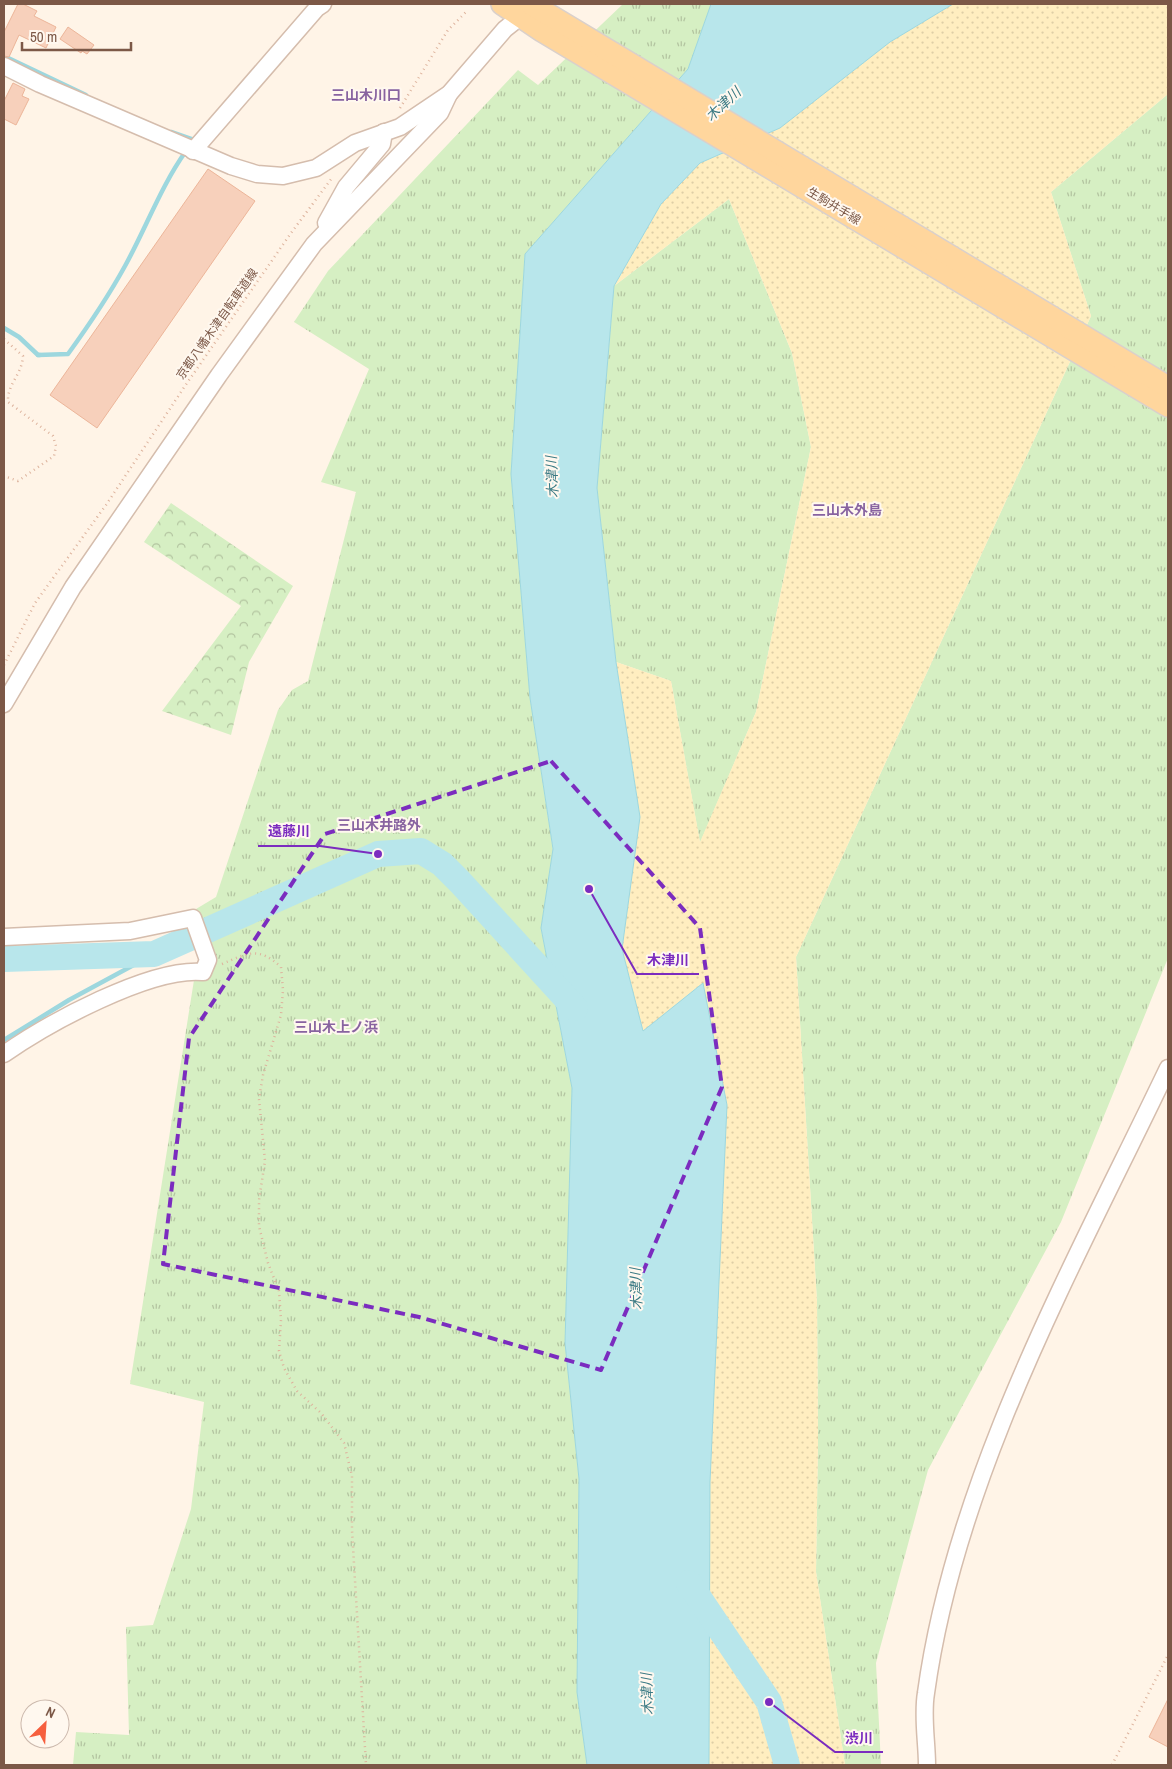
<svg xmlns="http://www.w3.org/2000/svg" width="1172" height="1769" font-family="'Archivo Narrow','Noto Sans JP',sans-serif">
<style>
.grass{fill:url(#grass-tufts)}
.forest{fill:url(#forest-crowns)}
.sand{fill:url(#sand-dots)}
.water{fill:#b8e6eb;stroke:#9dd7de}
.lines{fill:none;stroke-linecap:round;stroke-linejoin:round}
.stream{stroke:#9dd7de;stroke-width:4.5}
.river{stroke:#b8e6eb;stroke-width:26}
.building{fill:#f7d0bb;stroke:#ecb599}
.minor-casing{stroke:#d5bdad;stroke-width:19}
.major-casing{stroke:#dad0cb;stroke-width:24}
.path{stroke:#ddb39d;stroke-width:2.5;stroke-dasharray:1 4;stroke-linecap:butt}
.minor{stroke:#fff;stroke-width:16}
.major{stroke:#ffd69d;stroke-width:21}
.marked{fill:none;stroke:#7b2cbf;stroke-width:4;stroke-dasharray:10 6;stroke-linejoin:round}
.labels{text-anchor:middle;stroke-width:4;stroke-linejoin:round;paint-order:stroke}
.street-label{font-size:12px;fill:#7c5847;stroke:#fff8ef}
.neighbourhood-label{font-size:14px;font-weight:bold;fill:#8863a0;stroke:#fff8ef}
.water-label{font-size:14px;font-style:italic;fill:#397983;stroke:#fff8ef}
.leader{fill:none;stroke:#7b2cbf;stroke-width:2}
.callout-dot{fill:#7b2cbf;stroke:#fff8ef;stroke-width:2}
.callout-label{font-size:14px;text-anchor:middle;font-weight:bold;fill:#7b2cbf;stroke:#fff8ef;stroke-width:4;stroke-linejoin:round;paint-order:stroke}
</style>
<defs>
<pattern id="grass-tufts" width="24" height="20" patternUnits="userSpaceOnUse" patternTransform="scale(1.25)"><rect width="24" height="20" fill="#d6efc3"/><path d="M3 7l-1-3M5 7V3M7 7l1-3M15 17l-1-3M17 17v-4M19 17l1-3" fill="none" stroke="#b3c4a0"/></pattern>
<pattern id="forest-crowns" width="20" height="18" patternUnits="userSpaceOnUse" patternTransform="scale(1.25)"><rect width="20" height="18" fill="#d6efc3"/><path d="M2 6a3 3 0 1 1 6 0M12 15a3 3 0 1 1 6 0" fill="none" stroke="#b3c4a0"/></pattern>
<pattern id="sand-dots" width="8" height="8" patternUnits="userSpaceOnUse" patternTransform="scale(1.25)"><rect width="8" height="8" fill="#ffeec0"/><path d="M2 2h.1M6 6h.1" fill="none" stroke="#decea6" stroke-width="1.8" stroke-linecap="round"/></pattern>
</defs>
<rect width="100%" height="100%" fill="#fff4e7"/>
<g class="grass">
<polygon points="623,4 711,4 688,69 525,254 511,474 530,698 553,850 541,928 572,1088 565,1343 579,1479 577,1691 587,1765 73,1765 76,1732 129,1735 126,1627 153,1625 191,1509 204,1402 130,1384 194,980 205,979 217,957 196,909 216,897 278,710 292,690 308,681 356,492 321,482 369,369 294,322 328,271 518,70 538,85"/>
<polygon points="1168,94 1168,958 1061,1222 928,1470 876,1663 881,1765 845,1765 816,1572 818,1439 817,1302 796,957 1091,316 1051,192"/>
<polygon points="729,199 792,353 811,447 756,712 700,843 671,681 616,662 597,488 614,286"/>
</g>
<polygon class="forest" points="171,503 293,586 249,662 231,735 162,711 241,606 144,542"/>
<polygon class="sand" points="953,4 1168,4 1168,94 1051,192 1091,316 796,957 817,1302 818,1439 816,1572 845,1765 709,1765 710,1482 727,1105 703,984 643,1032 622,949 640,817 616,662 671,681 700,842 756,712 811,447 792,353 729,199 614,286 661,204 700,163 780,128 890,42"/>
<polygon class="water" points="711,4 953,4 890,42 780,128 700,163 661,204 614,286 597,488 616,662 640,817 622,949 643,1031 703,983 727,1105 710,1482 709,1765 587,1765 577,1692 579,1479 565,1343 572,1088 541,928 553,849 530,698 511,474 525,254 688,69"/>
<g class="lines">
<g class="stream">
<polyline points="4,56 86,95"/>
<polyline points="171,132 194,140"/>
<polyline points="4,328 19,337 38,355 40,355"/>
<path d="M38,355L68,354C89,325 108,297 125,266C146,228 161,186 186,151"/>
<polyline points="4,1040 69,1000 154,954"/>
</g>
<g class="river">
<polyline points="4,959 154,954 378,854 421,851 442,864 460,882 575,1008"/>
<polyline points="689,1583 769,1702 787,1765"/>
</g>
</g>
<g class="building">
<polygon points="18,4 23,4 37,11 34,16 56,27 46,48 19,35 9,57 4,56 4,32"/>
<polygon points="68,27 94,45 87,54 82,51 81,53 60,39"/>
<polygon points="13,83 25,89 22,96 29,99 16,125 4,119 4,101"/>
<polygon points="208,169 255,201 97,428 50,395"/>
<polygon points="1168,1699 1168,1747 1149,1737"/>
</g>
<g class="lines">
<defs>
<g id="minor">
<polyline points="4,66 40,84 231,166 257,174 283,176 316,168 355,143 400,127 449,94 505,29 529,10"/>
<polyline points="193,151 317,8 323,4"/>
<polyline points="326,223 346,187 382,144 384,132"/>
<polyline points="4,704 73,587 219,375 314,244 440,113 449,94"/>
<path d="M4,937L130,931L193,918L208,960L203,972C150,967 47,1024 4,1054"/>
<path d="M927,1765C927,1742 922,1716 926,1693C956,1474 1074,1265 1168,1068"/>
</g>
<g id="major">
<polyline points="502,4 542,31 1168,406"/>
<polyline points="531,4 1168,387"/>
</g>
</defs>
<use href="#minor" class="minor-casing"/>
<use href="#major" class="major-casing"/>
<g class="path">
<polyline points="400,108 448,30 467,11"/>
<path d="M4,339L23,356C22,375 7,384 8,402L53,436L56,446L54,456L18,481L4,476"/>
<polyline points="4,665 35,603 106,505 185,386 291,233 332,178"/>
<path d="M222,964C248,953 258,946 281,967L283,990L281,1015L263,1075L259,1099L265,1161L259,1200V1226L268,1263L279,1291L281,1320L279,1351L284,1368L297,1391L321,1413L344,1443L352,1476V1530L366,1765"/>
<polyline points="1112,1765 1168,1655"/>
</g>
<use href="#minor" class="minor"/>
<use href="#major" class="major"/>
</g>
<path class="marked" d="M551,761L700,928L722,1087L601,1370L419,1317L163,1264L189,1038L325,834Z"/>
<g class="labels">
<g class="street-label">
<text transform="translate(834 206) rotate(31)" y="4">生駒井手線</text>
<text transform="translate(217 324) rotate(-55)" y="4">京都八幡木津自転車道線</text>
</g>
<g class="neighbourhood-label">
<text x="366" y="100">三山木川口</text>
<text x="847" y="515">三山木外島</text>
<text x="379" y="830">三山木井路外</text>
<text x="336" y="1032">三山木上ノ浜</text>
</g>
<g class="water-label">
<text transform="translate(723 104) rotate(-43)" y="5">木津川</text>
<text transform="translate(552 477) rotate(-93)" y="5">木津川</text>
<text transform="translate(636 1289) rotate(-92)" y="5">木津川</text>
<text transform="translate(647 1694) rotate(-93)" y="5">木津川</text>
</g>
</g>
<path class="leader" d="M378 854L320 846H258M589 889L637 974H699M769 1702L835 1752H883"/>
<g class="callout-dot">
<circle cx="378" cy="854" r="5"/>
<circle cx="589" cy="889" r="5"/>
<circle cx="769" cy="1702" r="5"/>
</g>
<g class="callout-label">
<text x="289" y="836">遠藤川</text>
<text x="668" y="965">木津川</text>
<text x="859" y="1743">渋川</text>
</g>
<rect width="1172" height="1769" fill="none" stroke="#7c5847" stroke-width="10"/>
<g transform="translate(45 1724) rotate(25)"><circle r="24" fill="#fff8ef" stroke="#cbb8ac"/>
<path d="M0-4L9 19L0 12L-9 19Z" fill="#f65f3e"/>
<text y="-8" font-size="14" font-weight="bold" text-anchor="middle" fill="#7c5847">N</text>
</g>
<path d="M22 42v8h109v-8" fill="none" stroke="#7c5847" stroke-width="2.5"/>
<text x="30" y="42" font-size="15" fill="#7c5847" stroke="#fff8ef" stroke-width="4" paint-order="stroke">50 m</text>
</svg>
